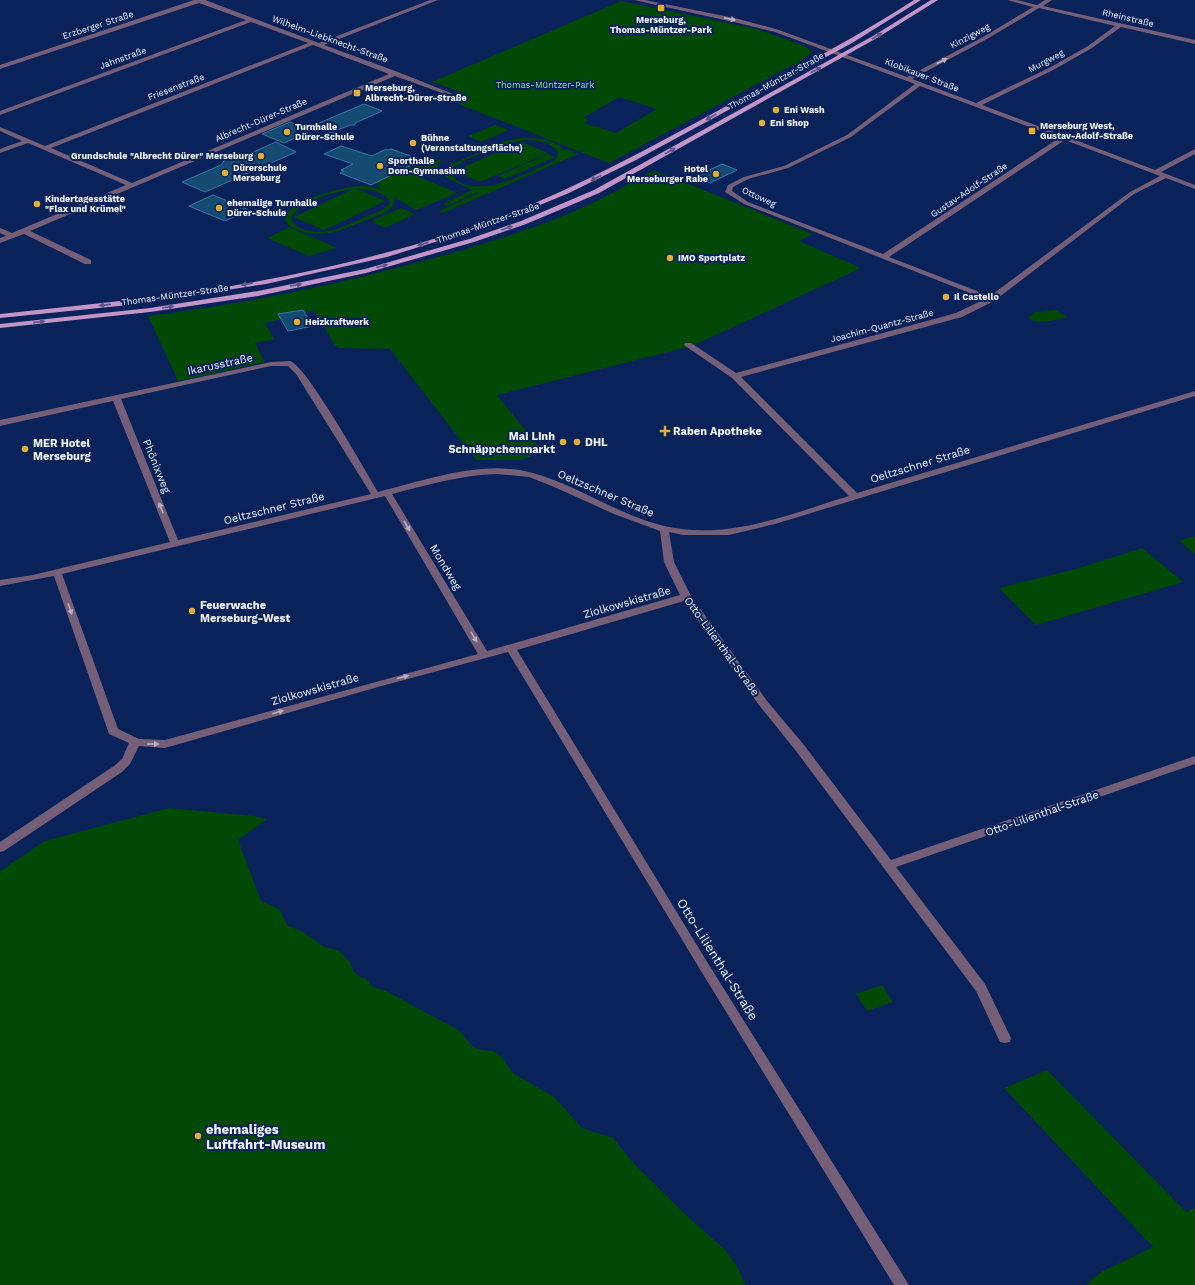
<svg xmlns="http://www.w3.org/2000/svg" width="1195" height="1285" font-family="'Work Sans',sans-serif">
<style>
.green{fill:#024906;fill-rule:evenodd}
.building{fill:#154b71;stroke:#3177a9}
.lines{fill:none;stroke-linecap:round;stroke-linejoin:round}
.minor{fill:#755e77;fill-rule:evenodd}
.major{fill:#c394c7;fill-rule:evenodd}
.oneway{fill:#b9b0c0}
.oneway2{fill:#5d558a}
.poi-dot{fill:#e3ae35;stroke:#092259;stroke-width:1.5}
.labels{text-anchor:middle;stroke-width:4;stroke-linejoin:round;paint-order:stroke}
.far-street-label{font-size:9px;fill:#f0f3fb;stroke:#092259}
.far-poi-label{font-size:9px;font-weight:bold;fill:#f0f3fb;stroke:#092259;text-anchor:start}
.far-park-label{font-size:9px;fill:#81e77f;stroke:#092259}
.street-label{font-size:11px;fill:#f0f3fb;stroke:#092259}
.poi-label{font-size:11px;font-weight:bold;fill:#f0f3fb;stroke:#092259;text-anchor:start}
.near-street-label{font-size:13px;fill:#f0f3fb;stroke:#092259}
.near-poi-label{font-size:13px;font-weight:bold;fill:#f0f3fb;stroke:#092259;text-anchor:start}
</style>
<rect width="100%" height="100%" fill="#092259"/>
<g class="green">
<path d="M621,1L757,29L804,46L812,51L811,53L800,61L609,163L451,101L466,94L432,82ZM619,97L657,109L616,133L584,123L589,120L583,118Z"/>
<polygon points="495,125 509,130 481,142 468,136"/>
<path d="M521,138C534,137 555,139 564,150L567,149L578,154L443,213L439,211L479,193L477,192L447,206L443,204L472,190L446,177L445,171L450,165L504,141ZM526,140C537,140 551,142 558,152L557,157L552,162C528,172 473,204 451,174L453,168C464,158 510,141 526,140Z"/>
<polygon points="522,142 548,153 480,182 454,171"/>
<polygon points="548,154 555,157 505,179 498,176"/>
<polygon points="429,158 441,160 439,162 435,175 424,175 407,170"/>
<path d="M403,170L457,193L416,210L389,194L394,198L395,202C390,213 376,216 366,220C344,229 324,239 300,231C294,229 288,226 285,220C285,201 345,186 361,186C370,186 377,188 385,192L379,188L377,182ZM353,189L294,217L324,230L385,201L356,189C368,188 379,191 389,199L390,203C383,211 373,214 363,218C341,228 314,241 293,223L291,218C299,201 336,191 353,189Z"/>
<path d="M654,170L812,234L799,241L861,268L692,346L497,395L543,452L521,460H476L390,349L338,348L334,344L314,310L305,313L303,310L279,314L281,319L265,323L274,339L255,343L265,362L178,381L148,316C231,306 312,290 392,269C441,257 490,243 537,226C578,212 617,191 654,170Z"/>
<polygon points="401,208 415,214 385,228 371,221"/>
<polygon points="290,227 293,229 337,248 309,256 267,238"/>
<path d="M1056,310L1067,317C1053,320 1043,325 1028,319L1035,312Z"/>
<polygon points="1195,536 1195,554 1179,541"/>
<polygon points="1142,548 1183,582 1036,625 999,588 1076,569"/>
<polygon points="169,808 254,816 267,819 238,840 261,901 279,909 287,925 303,932 324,947 338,950 350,962 353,971 360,977 366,979 373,987 386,991 460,1031 473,1047 481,1050 493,1051 501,1056 513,1073 554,1097 582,1128 613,1138 635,1165 685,1214 725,1250 738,1268 745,1285 0,1285 0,871 45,841"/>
<polygon points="882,985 893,1002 867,1011 856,994"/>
<polygon points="1047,1070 1186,1212 1195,1208 1195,1285 1086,1285 1101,1272 1153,1247 1004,1088"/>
</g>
<g class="building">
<polygon points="364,104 382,111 355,123 355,125 350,125 330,133 312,126"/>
<polygon points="290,122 312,130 284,143 262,134"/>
<polygon points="276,142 296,152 205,192 182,182 221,165 224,161 227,159 235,160"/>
<polygon points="341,146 372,156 386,149 388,150 391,149 422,160 371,185 340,173 344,171 341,170 353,164 324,154"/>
<polygon points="722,164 737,170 710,183 695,177"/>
<polygon points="213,195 249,210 225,221 189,206"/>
<polygon points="303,310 313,326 288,331 278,314"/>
</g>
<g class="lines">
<g class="minor">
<path d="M194,0H205L319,43L430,0H438L324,45L398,72L458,96L453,97L395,76L30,231L91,260V264H85L24,234L0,243V238L6,236L0,233V228L12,233L126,185L28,143L0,153V149L22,141L0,131V127L45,146L308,43L251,22L0,115V111L246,20L199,3L0,69V65ZM313,45L389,74L132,183L51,148Z"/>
<path d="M634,0H645L739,19L779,30L907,77L983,37L1033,7L1007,0H1017L1037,5L1045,0H1052L1043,6L1195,40V44L1121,27L1092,48L1055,69L982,105L1155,170L1195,149V154L1161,172L1195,185V189L1166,178L1134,194L994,301L962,317L741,377L857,493L1195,391V396L775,524L729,535H683L669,532L674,562L691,596L767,701L804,745L891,860L1195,756V764L896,867L985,984L1011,1038L1010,1042L1005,1043L1000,1042L976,991L796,751L759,705L684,601L517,650L709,965L909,1285H894L701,971L508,652L378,687L165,748L139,746L130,764L122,772L4,851L0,852V842L114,766L122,759L129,743L109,734L108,731L54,576L0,586V580L33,575L170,542L113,401L0,426V420L271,362L290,361C306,365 366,472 378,492C427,480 482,459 533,473C584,487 628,523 682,529C739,536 796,512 849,496L732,378L684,345L685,343H691L736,373L956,313L985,299L744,204L725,192L728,185L744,177L784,166L847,135L915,84L775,32L738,23ZM1039,8L1115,26L1088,46L1051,67L976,103L912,79L987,39ZM920,86L1059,138L883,254L748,202L732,191L733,187L748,179L788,168L851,137ZM1065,140L1160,176L1130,192L990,296L889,257ZM271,366H288L296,374L371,494L178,540L121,399ZM497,474L529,477L552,486L614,514L660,531L664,562L680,595L487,651L392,494C427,485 461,475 497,474ZM385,496L478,654L165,740L139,739L118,729L62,574Z"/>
</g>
<g class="major">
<path d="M914,0H921L852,43L636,160L569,193L499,222L387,257L266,284L129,305L0,318V314C62,307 124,301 186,293C278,280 370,260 459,231C552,202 636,155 721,109C786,74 852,40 914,0Z"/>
<polygon points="931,0 938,0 877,38 599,193 576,203 526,224 474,242 366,273 258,296 150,312 0,328 0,324 150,308 258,291 365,269 469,239 521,221 594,190 873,36"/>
</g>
</g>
<defs><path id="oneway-solid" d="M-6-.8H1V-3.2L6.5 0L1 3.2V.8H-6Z"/></defs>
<g class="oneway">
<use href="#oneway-solid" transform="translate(730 19) rotate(11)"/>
<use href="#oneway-solid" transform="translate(942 61) rotate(-27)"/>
<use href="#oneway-solid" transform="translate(161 508) rotate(-112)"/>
<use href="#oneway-solid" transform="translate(407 526) rotate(59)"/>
<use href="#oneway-solid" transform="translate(70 609) rotate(71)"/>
<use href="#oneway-solid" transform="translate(474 637) rotate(59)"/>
<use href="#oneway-solid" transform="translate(403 677) rotate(-15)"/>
<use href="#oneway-solid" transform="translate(278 712) rotate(-16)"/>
<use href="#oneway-solid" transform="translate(153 744)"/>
</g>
<g class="oneway2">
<use href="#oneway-solid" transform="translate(877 36) rotate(-31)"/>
<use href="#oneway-solid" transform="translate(816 70) rotate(-28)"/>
<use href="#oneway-solid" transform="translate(711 117) rotate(151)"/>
<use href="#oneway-solid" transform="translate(670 151) rotate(-29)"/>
<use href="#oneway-solid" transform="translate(596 178) rotate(153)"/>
<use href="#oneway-solid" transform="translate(507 228) rotate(-19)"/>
<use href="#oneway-solid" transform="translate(423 244) rotate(164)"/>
<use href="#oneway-solid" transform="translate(382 266) rotate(-15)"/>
<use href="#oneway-solid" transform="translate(247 284) rotate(170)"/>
<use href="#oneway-solid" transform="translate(296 285) rotate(-11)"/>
<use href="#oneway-solid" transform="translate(105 305) rotate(174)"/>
<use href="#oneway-solid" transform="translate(168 307) rotate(-9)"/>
<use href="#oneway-solid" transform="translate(39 322) rotate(-6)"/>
</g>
<g class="poi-dot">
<rect x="657" y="4" width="8" height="8" rx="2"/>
<rect x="353" y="89" width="8" height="8" rx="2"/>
<circle cx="776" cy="110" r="4"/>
<circle cx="762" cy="123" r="4"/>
<rect x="1028" y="127" width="8" height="8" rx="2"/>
<circle cx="287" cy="132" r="4"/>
<circle cx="413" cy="143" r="4"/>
<circle cx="261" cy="156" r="4"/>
<circle cx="380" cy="166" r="4"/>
<circle cx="225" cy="173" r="4"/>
<circle cx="716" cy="174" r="4"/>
<circle cx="37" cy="204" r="4"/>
<circle cx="219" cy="208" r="4"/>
<circle cx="670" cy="258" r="4"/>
<circle cx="946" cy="297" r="4"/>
<circle cx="297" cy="322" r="4"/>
<path d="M663 425h4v4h4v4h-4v4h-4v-4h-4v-4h4z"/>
<circle cx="563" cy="442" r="4"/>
<circle cx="577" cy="442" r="4"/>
<circle cx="25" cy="449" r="4"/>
<circle cx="192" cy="611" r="4"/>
<circle cx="198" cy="1136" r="4"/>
</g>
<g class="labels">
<g class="far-street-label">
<text transform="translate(1128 18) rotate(13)" y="3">Rheinstraße</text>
<text transform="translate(98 25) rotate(-18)" y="3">Erzberger Straße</text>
<text transform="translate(970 36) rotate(-28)" y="3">Kinzigweg</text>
<text transform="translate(330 39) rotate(20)" y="3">Wilhelm-Liebknecht-Straße</text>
<text transform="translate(123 58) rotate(-20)" y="3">Jahnstraße</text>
<text transform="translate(1046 61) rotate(-28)" y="3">Murgweg</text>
<text transform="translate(922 75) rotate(21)" y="3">Klobikauer Straße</text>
<text transform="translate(776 81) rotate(-29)" y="3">Thomas-Müntzer-Straße</text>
<text transform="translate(176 87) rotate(-21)" y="3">Friesenstraße</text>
<text transform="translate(261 120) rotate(-23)" y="3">Albrecht-Dürer-Straße</text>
<text transform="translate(969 190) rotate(-34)" y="3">Gustav-Adolf-Straße</text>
<text transform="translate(759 197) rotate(24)" y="3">Ottoweg</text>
<text transform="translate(488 223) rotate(-19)" y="3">Thomas-Müntzer-Straße</text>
<text transform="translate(175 295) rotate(-8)" y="3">Thomas-Müntzer-Straße</text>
<text transform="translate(882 326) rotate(-15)" y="3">Joachim-Quantz-Straße</text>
</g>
<g class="far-poi-label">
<text x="661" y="23" text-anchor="middle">Merseburg,<tspan x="661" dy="10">Thomas-Müntzer-Park</tspan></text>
<text x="365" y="91">Merseburg,<tspan x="365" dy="10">Albrecht-Dürer-Straße</tspan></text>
<text x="784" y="113">Eni Wash</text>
<text x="770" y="126">Eni Shop</text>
<text x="1040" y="129">Merseburg West,<tspan x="1040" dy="10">Gustav-Adolf-Straße</tspan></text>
<text x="295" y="130">Turnhalle<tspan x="295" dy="10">Dürer-Schule</tspan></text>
<text x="421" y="141">Bühne<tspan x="421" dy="10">(Veranstaltungsfläche)</tspan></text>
<text x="253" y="159" text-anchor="end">Grundschule "Albrecht Dürer" Merseburg</text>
<text x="388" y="164">Sporthalle<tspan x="388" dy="10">Dom-Gymnasium</tspan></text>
<text x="233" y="171">Dürerschule<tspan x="233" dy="10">Merseburg</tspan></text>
<text x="708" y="172" text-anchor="end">Hotel<tspan x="708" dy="10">Merseburger Rabe</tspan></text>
<text x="45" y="202">Kindertagesstätte<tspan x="45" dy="10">"Flax und Krümel"</tspan></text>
<text x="227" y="206">ehemalige Turnhalle<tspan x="227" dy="10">Dürer-Schule</tspan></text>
<text x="678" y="261">IMO Sportplatz</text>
<text x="954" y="300">Il Castello</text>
<text x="305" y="325">Heizkraftwerk</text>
</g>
<g class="far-park-label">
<text x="545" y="88">Thomas-Müntzer-Park</text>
</g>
<g class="street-label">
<text transform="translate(220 364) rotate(-12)" y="4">Ikarusstraße</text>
<text transform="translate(920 464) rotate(-17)" y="4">Oeltzschner Straße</text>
<text transform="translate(157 466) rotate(68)" y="4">Phönixweg</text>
<text transform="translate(606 493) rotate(23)" y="4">Oeltzschner Straße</text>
<text transform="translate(274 508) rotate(-14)" y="4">Oeltzschner Straße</text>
<text transform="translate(446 567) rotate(59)" y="4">Mondweg</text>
<text transform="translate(627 602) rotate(-16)" y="4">Ziolkowskistraße</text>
<text transform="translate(722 646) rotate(54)" y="4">Otto-Lilienthal-Straße</text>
<text transform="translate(315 689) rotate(-16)" y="4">Ziolkowskistraße</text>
<text transform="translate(1042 813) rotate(-19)" y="4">Otto-Lilienthal-Straße</text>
</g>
<g class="poi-label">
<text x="673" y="435">Raben Apotheke</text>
<text x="555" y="440" text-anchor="end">Mai Linh<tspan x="555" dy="13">Schnäppchenmarkt</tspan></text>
<text x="585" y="446">DHL</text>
<text x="33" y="447">MER Hotel<tspan x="33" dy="13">Merseburg</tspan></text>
<text x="200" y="609">Feuerwache<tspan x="200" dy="13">Merseburg-West</tspan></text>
</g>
<g class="near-street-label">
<text transform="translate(718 959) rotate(58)" y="5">Otto-Lilienthal-Straße</text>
</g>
<g class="near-poi-label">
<text x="206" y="1134">ehemaliges<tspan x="206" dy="15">Luftfahrt-Museum</tspan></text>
</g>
</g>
</svg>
